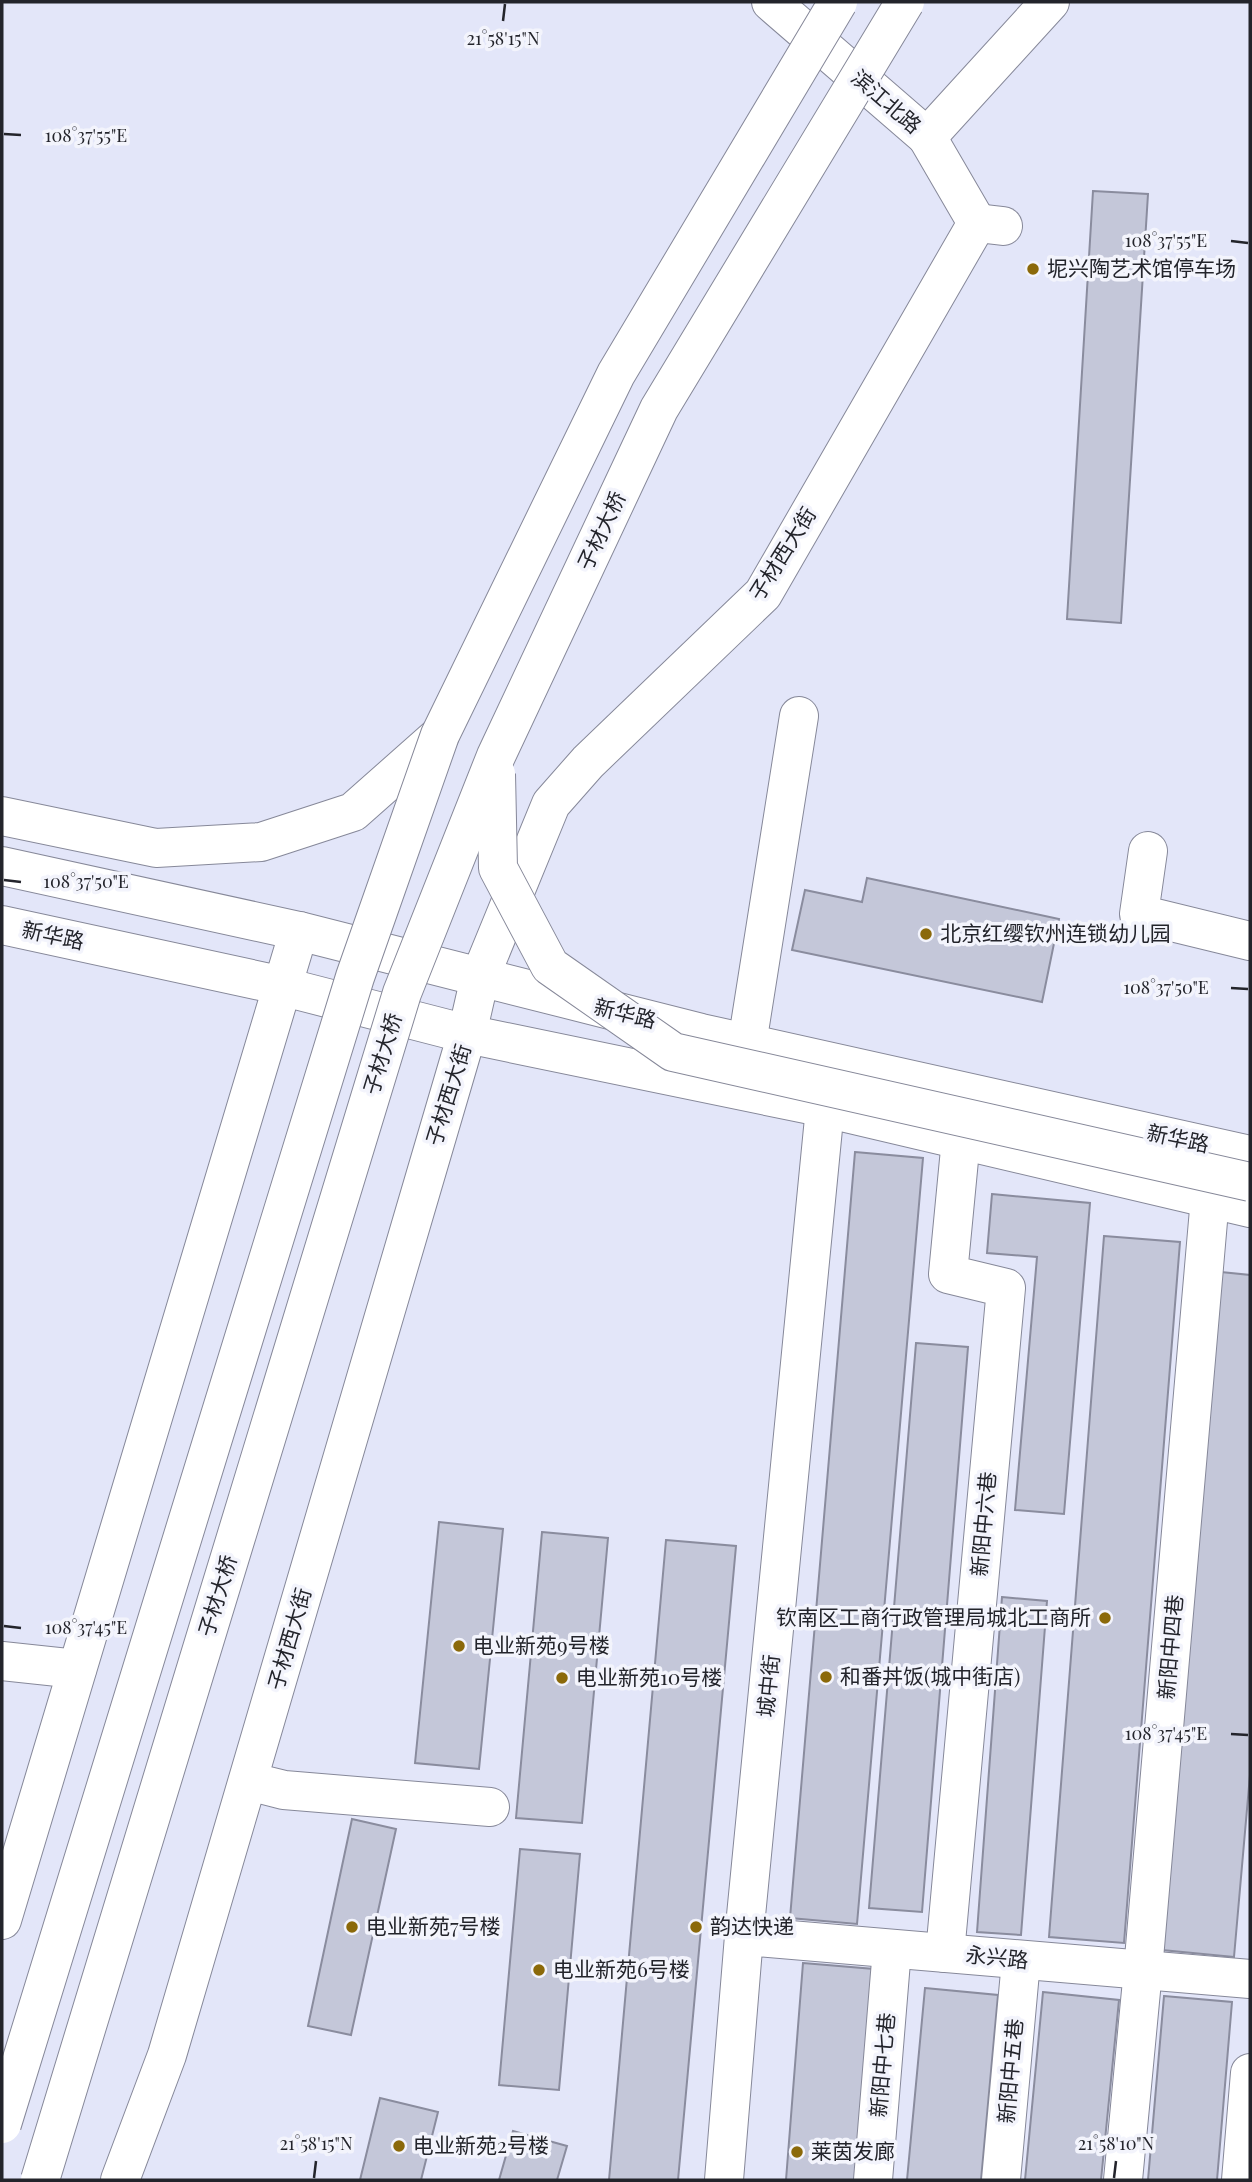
<svg xmlns="http://www.w3.org/2000/svg" width="1252" height="2182" font-family="'Playfair Display','Noto Sans SC',serif">
<style>
.building{fill:#c4c7d9;stroke:#8a8c9e;stroke-width:2}
.lines{fill:none;stroke-linecap:round;stroke-linejoin:round}
.street-casing{stroke:#868899;stroke-width:40}
.secondary-casing{stroke:#868899;stroke-width:40}
.street{stroke:#fff;stroke-width:38}
.secondary{stroke:#fff;stroke-width:38}
.secondary-bridge-casing{stroke:#868899;stroke-width:40;stroke-linecap:butt}
.secondary-bridge{stroke:#fff;stroke-width:38}
.ticks{fill:none;stroke:#23242b;stroke-width:2.5}
.poi-dot{fill:#8b690a;stroke:#f3f4fc;stroke-width:2.5}
.labels{text-anchor:middle;stroke-width:7;stroke-linejoin:round;paint-order:stroke}
.street-label{font-size:21px;fill:#23242b;stroke:#f3f4fc}
.poi-label{font-size:21px;fill:#23242b;stroke:#f3f4fc;text-anchor:start}
.ticks-label{font-size:18px;text-anchor:middle;fill:#23242b;stroke:#f3f4fc;stroke-width:7;stroke-linejoin:round;paint-order:stroke}
</style>
<rect width="100%" height="100%" fill="#e3e6f9"/>
<g class="building">
<polygon points="1093,191 1148,194 1121,623 1067,619"/>
<polygon points="867,878 1059,919 1042,1002 792,950 805,890 862,902"/>
<polygon points="855,1152 923,1158 857,1924 790,1918"/>
<polygon points="992,1194 1090,1203 1064,1514 1015,1510 1037,1257 987,1253"/>
<polygon points="1104,1236 1180,1242 1124,1943 1049,1937"/>
<polygon points="1221,1272 1250,1275 1250,1775 1234,1957 1162,1950"/>
<polygon points="916,1343 968,1347 922,1912 869,1908"/>
<polygon points="439,1522 503,1529 479,1769 415,1763"/>
<polygon points="542,1532 608,1538 582,1823 516,1818"/>
<polygon points="666,1540 736,1546 678,2180 609,2180"/>
<polygon points="1002,1597 1047,1601 1021,1935 977,1932"/>
<polygon points="352,1819 396,1829 351,2035 308,2026"/>
<polygon points="520,1849 580,1854 559,2090 499,2085"/>
<polygon points="803,1963 874,1969 857,2180 786,2180"/>
<polygon points="925,1988 998,1995 981,2180 907,2180"/>
<polygon points="1043,1992 1119,2000 1101,2180 1025,2180"/>
<polygon points="1164,1996 1232,2002 1217,2180 1148,2180"/>
<polygon points="380,2098 438,2112 421,2180 360,2180"/>
<polygon points="513,2131 567,2146 557,2180 499,2180"/>
</g>
<g class="lines">
<defs>
<g id="street">
<polyline points="771,2 927,137 1050,2"/>
<polyline points="977,223 1003,226"/>
<polyline points="1148,851 1139,914 1250,941"/>
<polyline points="747,1044 799,716"/>
<polyline points="2,1661 77,1669"/>
<polyline points="248,1781 284,1790 490,1807"/>
<polyline points="744,1936 1250,1979"/>
<polyline points="945,1953 1006,1288 948,1274 961,1139"/>
<polyline points="724,2180 744,1936 825,1108"/>
<polyline points="873,2180 892,1949"/>
<polyline points="1001,2180 1021,1961"/>
<polyline points="1123,2180 1143,1970 1210,1198"/>
<polyline points="1241,2180 1250,2073"/>
</g>
<g id="secondary">
<polyline points="2,816 156,848 261,842 353,812 440,735"/>
<polyline points="2,866 299,931 701,1033 1250,1155"/>
<polyline points="2,925 265,982 467,1034 825,1108 1250,1208"/>
<polyline points="2,1920 299,931"/>
<polyline points="120,2180 167,2055 467,1034 480,977 551,804 588,762 763,594 977,223 927,137"/>
</g>
</defs>
<use href="#street" class="street-casing"/>
<use href="#secondary" class="secondary-casing"/>
<use href="#street" class="street"/>
<use href="#secondary" class="secondary"/>
<defs>
<g id="secondary-bridge">
<polyline points="496,774 498,868 550,966 673,1052 1250,1182"/>
<polyline points="2,2124 355,977 440,735 616,374 838,2"/>
<polyline points="40,2180 402,993 496,756 659,409 905,2"/>
</g>
</defs>
<use href="#secondary-bridge" class="secondary-bridge-casing"/>
<use href="#secondary-bridge" class="secondary-bridge"/>
</g>
<path class="ticks" d="M503,21L505,4M4,134L21,135M1231,241L1248,243M4,880L21,882M1231,988L1248,989M4,1626L21,1628M1231,1734L1248,1735M314,2178L316,2161M1114,2178L1116,2161"/>
<g class="poi-dot">
<circle cx="1033" cy="269" r="7"/>
<circle cx="926" cy="934" r="7"/>
<circle cx="1105" cy="1618" r="7"/>
<circle cx="459" cy="1646" r="7"/>
<circle cx="826" cy="1677" r="7"/>
<circle cx="562" cy="1678" r="7"/>
<circle cx="352" cy="1927" r="7"/>
<circle cx="696" cy="1927" r="7"/>
<circle cx="539" cy="1970" r="7"/>
<circle cx="399" cy="2146" r="7"/>
<circle cx="797" cy="2152" r="7"/>
</g>
<g class="labels">
<g class="street-label">
<text transform="translate(886 102) rotate(41)" y="7">滨江北路</text>
<text transform="translate(602 531) rotate(-65)" y="7">子材大桥</text>
<text transform="translate(783 554) rotate(-58)" y="7">子材西大街</text>
<text transform="translate(53 936) rotate(12)" y="7">新华路</text>
<text transform="translate(625 1014) rotate(14)" y="7">新华路</text>
<text transform="translate(383 1054) rotate(-73)" y="7">子材大桥</text>
<text transform="translate(449 1095) rotate(-73)" y="7">子材西大街</text>
<text transform="translate(1178 1139) rotate(12)" y="7">新华路</text>
<text transform="translate(984 1524) rotate(-85)" y="7">新阳中六巷</text>
<text transform="translate(218 1596) rotate(-73)" y="7">子材大桥</text>
<text transform="translate(290 1639) rotate(-74)" y="7">子材西大街</text>
<text transform="translate(1171 1647) rotate(-85)" y="7">新阳中四巷</text>
<text transform="translate(769 1686) rotate(-84)" y="7">城中街</text>
<text transform="translate(997 1958) rotate(6)" y="7">永兴路</text>
<text transform="translate(883 2065) rotate(-85)" y="7">新阳中七巷</text>
<text transform="translate(1011 2071) rotate(-85)" y="7">新阳中五巷</text>
</g>
<g class="poi-label">
<text x="1047" y="276">坭兴陶艺术馆停车场</text>
<text x="940" y="941">北京红缨钦州连锁幼儿园</text>
<text x="1091" y="1625" text-anchor="end">钦南区工商行政管理局城北工商所</text>
<text x="473" y="1653">电业新苑9号楼</text>
<text x="840" y="1684">和番丼饭(城中街店)</text>
<text x="576" y="1685">电业新苑10号楼</text>
<text x="366" y="1934">电业新苑7号楼</text>
<text x="710" y="1934">韵达快递</text>
<text x="553" y="1977">电业新苑6号楼</text>
<text x="413" y="2153">电业新苑2号楼</text>
<text x="811" y="2159">莱茵发廊</text>
</g>
</g>
<g class="ticks-label">
<text x="503" y="45">21°58'15"N</text>
<text x="86" y="142">108°37'55"E</text>
<text x="1166" y="247">108°37'55"E</text>
<text x="86" y="888">108°37'50"E</text>
<text x="1166" y="994">108°37'50"E</text>
<text x="86" y="1634">108°37'45"E</text>
<text x="1166" y="1740">108°37'45"E</text>
<text x="316" y="2150">21°58'15"N</text>
<text x="1116" y="2150">21°58'10"N</text>
</g>
<rect width="1252" height="2182" fill="none" stroke="#23242b" stroke-width="7"/>
</svg>
